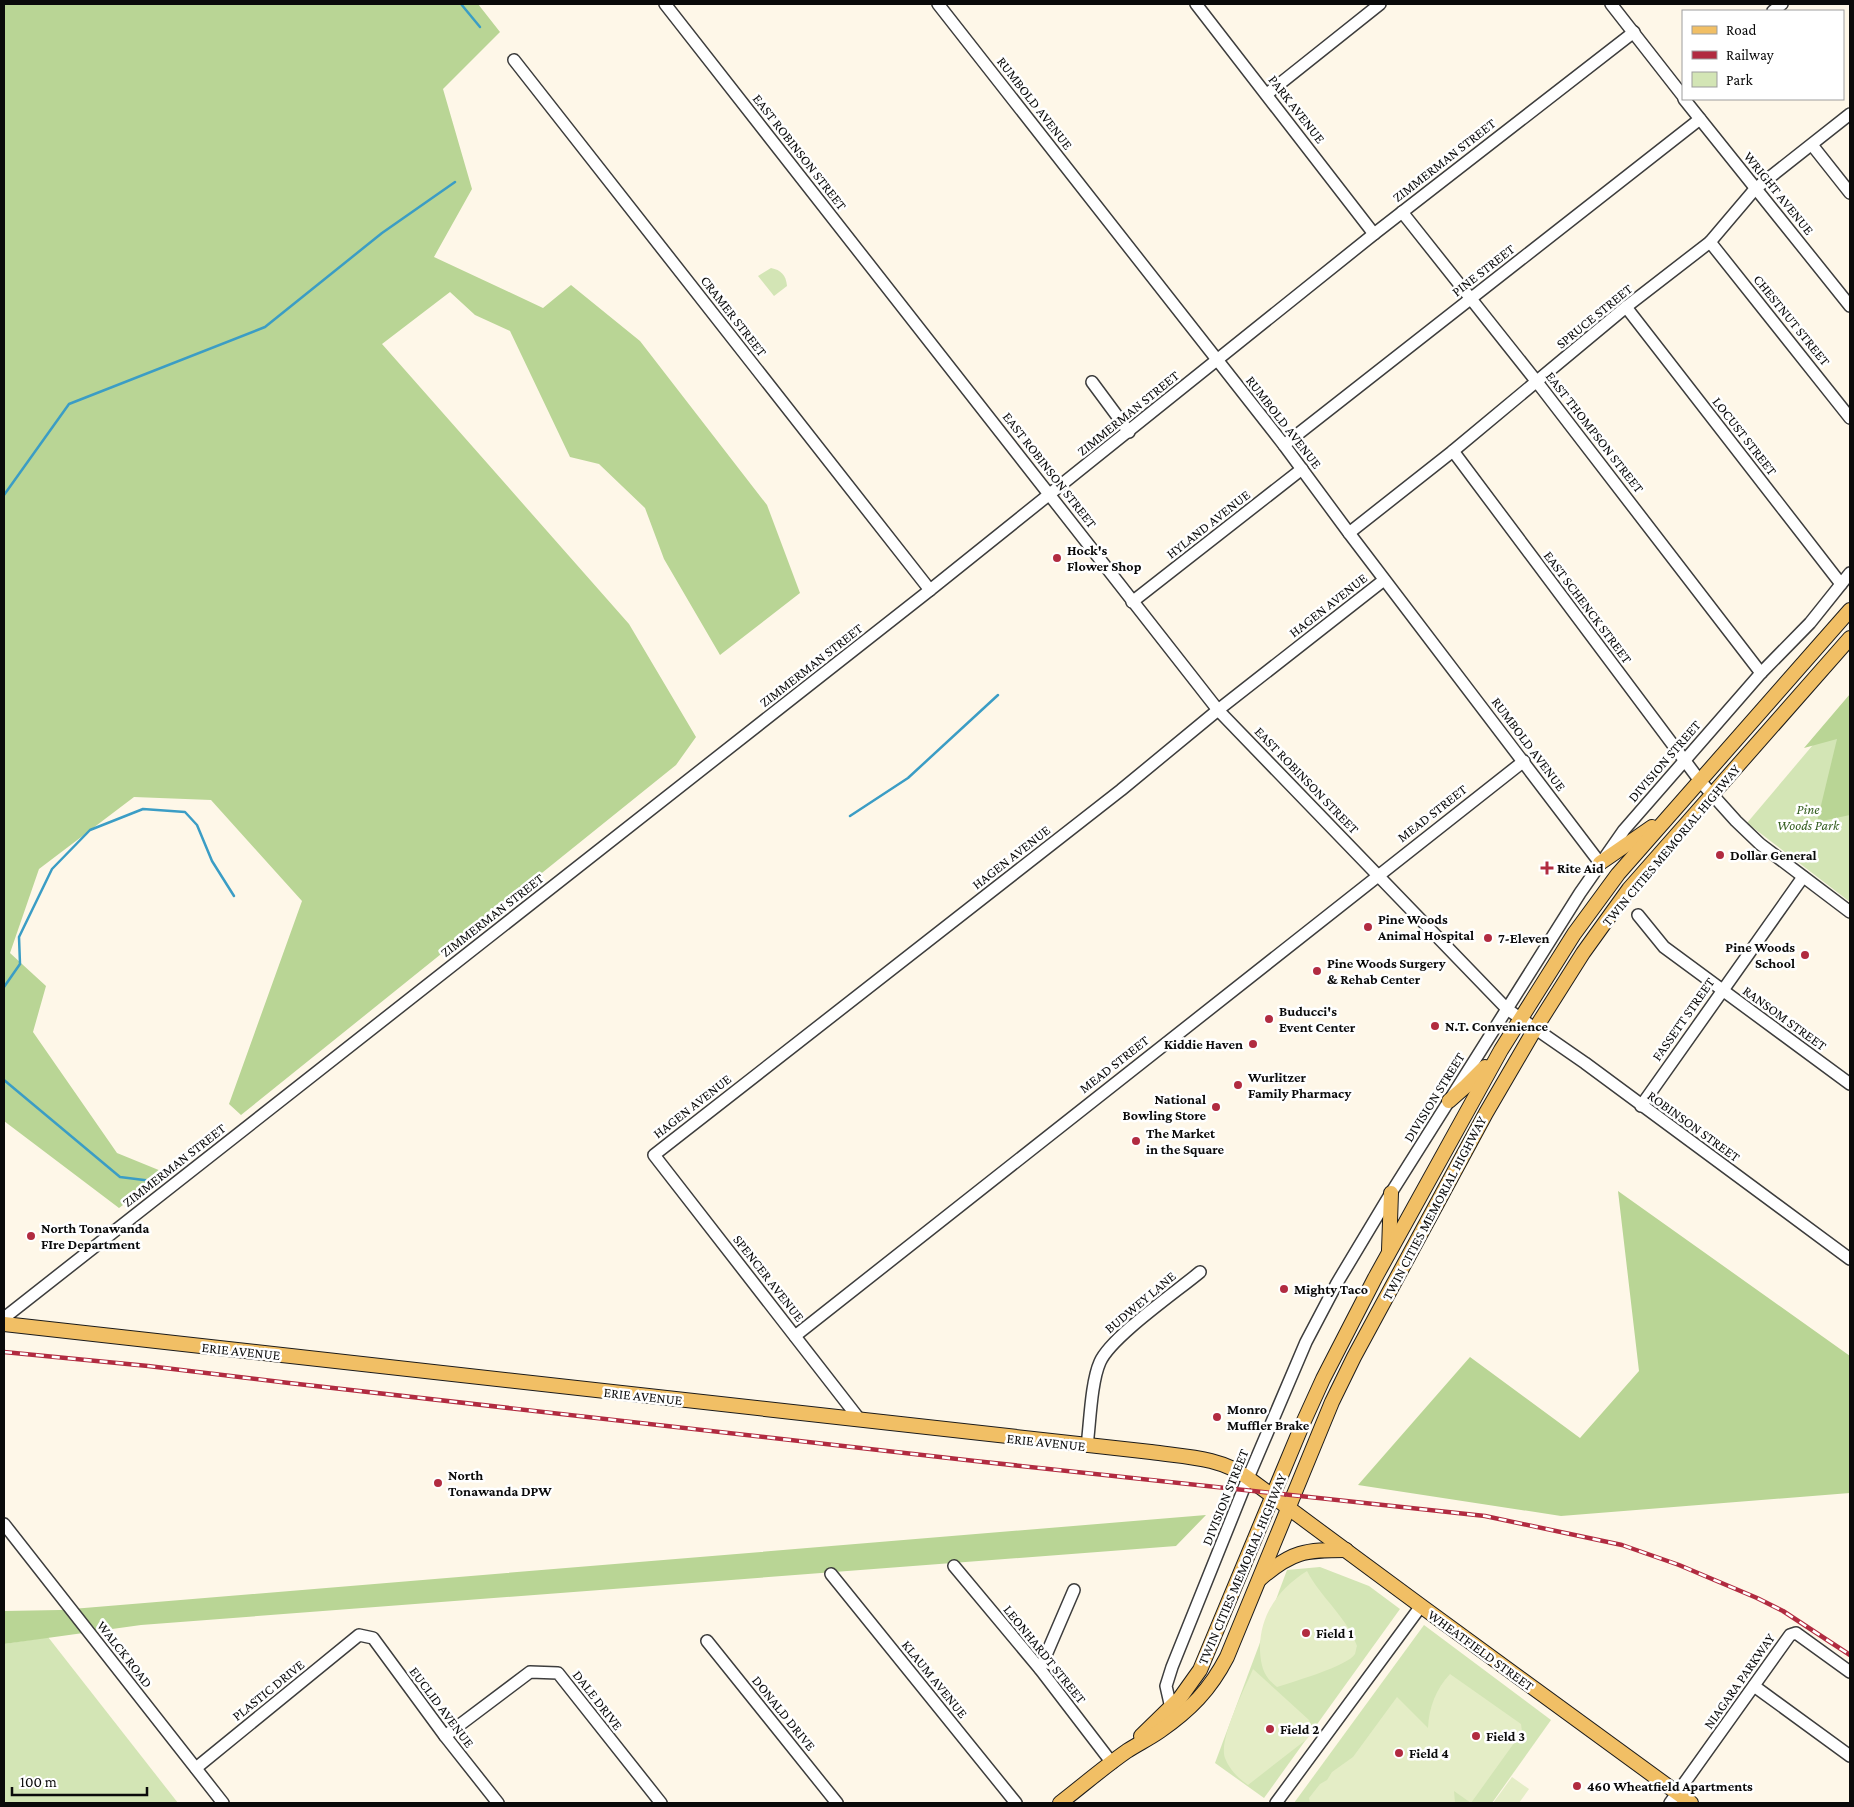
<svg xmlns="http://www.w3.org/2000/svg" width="1854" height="1807" font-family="'Crimson Pro',serif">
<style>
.green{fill:#d3e5b5}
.forest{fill:#b9d595}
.pitch{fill:#e4edc6}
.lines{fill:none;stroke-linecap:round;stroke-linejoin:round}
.stream{stroke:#3b9dc5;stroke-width:2.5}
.minor-casing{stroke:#3d3d3d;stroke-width:14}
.major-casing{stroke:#1b1b1b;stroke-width:16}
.minor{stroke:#fff;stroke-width:11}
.major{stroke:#f1bf65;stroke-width:14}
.rail-casing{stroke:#b12b40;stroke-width:4.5}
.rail{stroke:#fff;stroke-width:2.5;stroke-dasharray:8;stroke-linecap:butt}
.poi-dot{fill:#b12b40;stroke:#fff;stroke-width:2}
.labels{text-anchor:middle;stroke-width:5;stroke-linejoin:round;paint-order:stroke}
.street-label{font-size:14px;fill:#0a0a0a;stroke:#fff}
.poi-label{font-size:14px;font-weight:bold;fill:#0a0a0a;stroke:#fff;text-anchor:start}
.park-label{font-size:14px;font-style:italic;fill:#335d1f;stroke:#fff}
</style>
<rect width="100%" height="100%" fill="#fef7e8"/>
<g class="green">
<path d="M771,268C781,270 786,275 787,286L774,296L758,276Z"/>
<polygon points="1850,701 1850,902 1747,823"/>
<polygon points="1320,1567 1369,1586 1400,1609 1264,1798 1215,1763 1287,1570"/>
<polygon points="1424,1625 1551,1720 1492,1803 1294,1803"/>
<polygon points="48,1637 178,1803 4,1803 4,1644"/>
</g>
<g class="forest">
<polygon points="4,4 478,4 500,32 443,89 472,189 434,257 543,308 571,285 640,341 767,505 800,593 720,655 664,559 645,508 599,464 570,457 510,331 475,315 450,292 382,344 629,624 696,737 676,765 241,1115 229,1104 302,901 211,800 134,797 39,869 10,953 46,986 33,1032 117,1153 166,1173 119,1208 4,1121"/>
<polygon points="1850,694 1850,815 1817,822 1837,739 1804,748"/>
<polygon points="1618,1191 1850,1356 1850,1493 1561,1516 1358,1485 1470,1357 1580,1438 1639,1371"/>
<polygon points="1206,1515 1176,1546 141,1625 4,1644 4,1611 60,1610"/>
</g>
<g class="pitch">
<path d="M1307,1571C1321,1598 1347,1617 1357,1646C1356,1648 1356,1651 1355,1654C1348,1666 1292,1682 1277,1687C1264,1677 1261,1667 1260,1651C1259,1616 1278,1589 1307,1571Z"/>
<path d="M1253,1669L1309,1720C1312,1727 1312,1733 1307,1739L1248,1785C1239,1779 1229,1769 1225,1758C1218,1740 1245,1688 1253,1669Z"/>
<path d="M1450,1674L1521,1724L1522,1732L1471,1803L1454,1791L1455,1803H1310L1309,1798L1320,1784L1327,1780L1332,1772L1353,1757L1397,1697L1428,1728C1429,1707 1436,1689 1450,1674Z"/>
<polygon points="1512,1777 1529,1789 1519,1803 1493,1803"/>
</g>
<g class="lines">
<g class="stream">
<polyline points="461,4 480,27"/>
<polyline points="4,495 69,404 265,327 382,233 455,182"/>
<polyline points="850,816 908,778 998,695"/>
<polyline points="4,987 20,964 19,937 52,869 90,830 143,809 185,812 197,825 212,861 234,896"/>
<polyline points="4,1080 120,1177 160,1182"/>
</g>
<defs>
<g id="minor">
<polyline points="665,4 1218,710 1507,1009 1585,1063 1850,1259"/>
<polyline points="938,4 1284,445 1349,533 1600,863"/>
<polyline points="1196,4 1374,234"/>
<polyline points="1611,4 1683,96"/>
<polyline points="1773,11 1782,4"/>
<polyline points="514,60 930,590"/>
<polyline points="1267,94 1380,4"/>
<polyline points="1684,99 1850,306"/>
<polyline points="1812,145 1850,193"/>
<polyline points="1402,212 1537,382 1761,673"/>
<polyline points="1710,242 1850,418"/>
<polyline points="1626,307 1841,584"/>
<polyline points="1092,382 1129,432"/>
<polyline points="1284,445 1700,119"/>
<polyline points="1453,451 1700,781 1736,821 1760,844 1850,912"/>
<polyline points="1349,533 1453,451 1626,307 1710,242 1755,189 1850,114"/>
<polyline points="1132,602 1302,469"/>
<polyline points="1638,915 1664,947 1850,1084"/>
<polyline points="1641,1106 1803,877"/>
<polyline points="4,1318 930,590 1374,234 1634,32"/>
<polyline points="795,1336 1524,761"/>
<polyline points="860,1420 654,1155 1121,790 1218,710 1384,580"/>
<path d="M1087,1446C1090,1423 1091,1382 1100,1362C1111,1337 1176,1292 1200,1272"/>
<polyline points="4,1524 223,1803"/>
<polyline points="954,1566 1040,1669 1112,1763"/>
<polyline points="831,1574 1016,1803"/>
<polyline points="707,1641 837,1803"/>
<polyline points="1040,1669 1074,1590"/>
<polyline points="1754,1686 1850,1756"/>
<polyline points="1171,1708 1166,1686 1172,1667 1248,1478 1306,1342 1337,1283 1391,1193 1580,893 1624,830 1761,673 1810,623 1850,573"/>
<polyline points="445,1736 530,1672 558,1673 661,1803"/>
<polyline points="196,1768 359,1635 373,1638 445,1736 498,1803"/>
<polyline points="1276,1803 1421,1606"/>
<polyline points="1670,1803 1790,1635 1796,1633 1850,1672"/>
</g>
<g id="major">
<polyline points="1600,863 1652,827"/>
<polyline points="1449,1101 1466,1086 1485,1067"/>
<polyline points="1389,1250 1391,1193"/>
<path d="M4,1324L1151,1452C1185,1457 1220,1457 1248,1478L1421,1606L1691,1803"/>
<path d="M1260,1579C1292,1551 1305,1550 1346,1550"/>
<polyline points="1141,1736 1180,1698 1200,1670 1303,1423 1323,1379 1375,1278 1501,1050 1574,934 1618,874 1850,610"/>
<path d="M1060,1803C1082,1786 1104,1767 1127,1751C1138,1744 1150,1738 1160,1731C1190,1710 1210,1690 1227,1657L1332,1402L1354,1357L1486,1113L1535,1029L1583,953L1629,889L1850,638"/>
</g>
</defs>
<use href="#minor" class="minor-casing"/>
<use href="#major" class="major-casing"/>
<use href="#minor" class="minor"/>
<use href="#major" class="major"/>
<defs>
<polyline id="rail" points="4,1352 148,1366 289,1383 975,1461 1485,1516 1622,1545 1679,1565 1757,1598 1783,1611 1850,1655"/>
</defs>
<use href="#rail" class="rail-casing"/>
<use href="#rail" class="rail"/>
</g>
<g class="poi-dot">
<circle cx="1057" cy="558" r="5"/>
<circle cx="1720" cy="855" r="5"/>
<path d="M1544.5 860.5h5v5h5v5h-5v5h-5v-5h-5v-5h5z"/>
<circle cx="1368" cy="927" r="5"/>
<circle cx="1488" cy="938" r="5"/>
<circle cx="1805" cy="955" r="5"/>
<circle cx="1317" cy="971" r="5"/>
<circle cx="1269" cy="1019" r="5"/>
<circle cx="1435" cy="1026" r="5"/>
<circle cx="1253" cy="1044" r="5"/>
<circle cx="1238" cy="1085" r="5"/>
<circle cx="1216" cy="1107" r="5"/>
<circle cx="1136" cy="1141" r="5"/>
<circle cx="31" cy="1236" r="5"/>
<circle cx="1284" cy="1289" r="5"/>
<circle cx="1217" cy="1417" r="5"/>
<circle cx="438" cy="1483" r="5"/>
<circle cx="1306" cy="1633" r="5"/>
<circle cx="1270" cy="1729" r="5"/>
<circle cx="1476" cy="1736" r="5"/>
<circle cx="1399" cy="1753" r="5"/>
<circle cx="1577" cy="1786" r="5"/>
</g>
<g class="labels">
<g class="street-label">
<text transform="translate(1035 103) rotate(52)" y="5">RUMBOLD AVENUE</text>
<text transform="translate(1297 109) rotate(52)" y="5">PARK AVENUE</text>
<text transform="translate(800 152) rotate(52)" y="5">EAST ROBINSON STREET</text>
<text transform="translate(1444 160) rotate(-38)" y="5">ZIMMERMAN STREET</text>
<text transform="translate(1779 193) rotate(51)" y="5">WRIGHT AVENUE</text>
<text transform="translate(1483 270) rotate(-38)" y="5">PINE STREET</text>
<text transform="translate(734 316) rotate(52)" y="5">CRAMER STREET</text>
<text transform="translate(1594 316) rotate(-39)" y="5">SPRUCE STREET</text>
<text transform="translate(1792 320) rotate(51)" y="5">CHESTNUT STREET</text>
<text transform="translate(1128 413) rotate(-39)" y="5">ZIMMERMAN STREET</text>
<text transform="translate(1284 422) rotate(52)" y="5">RUMBOLD AVENUE</text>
<text transform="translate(1595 432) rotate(52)" y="5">EAST THOMPSON STREET</text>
<text transform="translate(1745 436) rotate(52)" y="5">LOCUST STREET</text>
<text transform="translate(1050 470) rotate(52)" y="5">EAST ROBINSON STREET</text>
<text transform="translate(1208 524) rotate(-38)" y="5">HYLAND AVENUE</text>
<text transform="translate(1328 605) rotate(-38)" y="5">HAGEN AVENUE</text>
<text transform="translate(1588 607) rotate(53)" y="5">EAST SCHENCK STREET</text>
<text transform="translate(811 665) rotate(-38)" y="5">ZIMMERMAN STREET</text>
<text transform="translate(1529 744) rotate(53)" y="5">RUMBOLD AVENUE</text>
<text transform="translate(1664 761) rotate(-49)" y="5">DIVISION STREET</text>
<text transform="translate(1307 780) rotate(46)" y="5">EAST ROBINSON STREET</text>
<text transform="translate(1432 813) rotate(-38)" y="5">MEAD STREET</text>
<text transform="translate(1671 845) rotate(-50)" y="5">TWIN CITIES MEMORIAL HIGHWAY</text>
<text transform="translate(1011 857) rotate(-38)" y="5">HAGEN AVENUE</text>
<text transform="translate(492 915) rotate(-38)" y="5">ZIMMERMAN STREET</text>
<text transform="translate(1785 1018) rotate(36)" y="5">RANSOM STREET</text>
<text transform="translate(1683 1019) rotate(-55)" y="5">FASSETT STREET</text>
<text transform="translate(1114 1064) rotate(-38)" y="5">MEAD STREET</text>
<text transform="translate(1434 1097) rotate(-58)" y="5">DIVISION STREET</text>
<text transform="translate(692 1106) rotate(-38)" y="5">HAGEN AVENUE</text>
<text transform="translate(1694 1126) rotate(36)" y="5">ROBINSON STREET</text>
<text transform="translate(174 1165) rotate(-38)" y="5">ZIMMERMAN STREET</text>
<text transform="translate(1434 1208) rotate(-62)" y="5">TWIN CITIES MEMORIAL HIGHWAY</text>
<text transform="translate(769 1278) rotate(52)" y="5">SPENCER AVENUE</text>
<text transform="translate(1140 1302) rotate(-40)" y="5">BUDWEY LANE</text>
<text transform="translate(241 1351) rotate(6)" y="5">ERIE AVENUE</text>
<text transform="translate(643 1396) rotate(6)" y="5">ERIE AVENUE</text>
<text transform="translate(1046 1442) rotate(6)" y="5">ERIE AVENUE</text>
<text transform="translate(1225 1497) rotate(-68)" y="5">DIVISION STREET</text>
<text transform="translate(1242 1569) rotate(-67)" y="5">TWIN CITIES MEMORIAL HIGHWAY</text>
<text transform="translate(1481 1650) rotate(36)" y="5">WHEATFIELD STREET</text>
<text transform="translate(125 1654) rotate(52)" y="5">WALCK ROAD</text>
<text transform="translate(1045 1654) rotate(51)" y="5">LEONHARDT STREET</text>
<text transform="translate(935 1679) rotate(51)" y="5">KLAUM AVENUE</text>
<text transform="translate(1739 1681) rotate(-55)" y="5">NIAGARA PARKWAY</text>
<text transform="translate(268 1690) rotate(-39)" y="5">PLASTIC DRIVE</text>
<text transform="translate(598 1700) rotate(52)" y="5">DALE DRIVE</text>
<text transform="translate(442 1707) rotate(53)" y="5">EUCLID AVENUE</text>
<text transform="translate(784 1713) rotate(51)" y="5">DONALD DRIVE</text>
</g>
<g class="poi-label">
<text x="1067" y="555">Hock's<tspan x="1067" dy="16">Flower Shop</tspan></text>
<text x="1730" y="860">Dollar General</text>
<text x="1557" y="873">Rite Aid</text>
<text x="1378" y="924">Pine Woods<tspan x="1378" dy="16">Animal Hospital</tspan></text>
<text x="1498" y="943">7-Eleven</text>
<text x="1795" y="952" text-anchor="end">Pine Woods<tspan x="1795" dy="16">School</tspan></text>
<text x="1327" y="968">Pine Woods Surgery<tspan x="1327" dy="16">&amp; Rehab Center</tspan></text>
<text x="1279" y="1016">Buducci's<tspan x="1279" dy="16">Event Center</tspan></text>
<text x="1445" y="1031">N.T. Convenience</text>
<text x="1243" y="1049" text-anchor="end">Kiddie Haven</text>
<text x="1248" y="1082">Wurlitzer<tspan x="1248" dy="16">Family Pharmacy</tspan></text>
<text x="1206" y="1104" text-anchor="end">National<tspan x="1206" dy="16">Bowling Store</tspan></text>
<text x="1146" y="1138">The Market<tspan x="1146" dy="16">in the Square</tspan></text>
<text x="41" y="1233">North Tonawanda<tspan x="41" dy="16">FIre Department</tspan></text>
<text x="1294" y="1294">Mighty Taco</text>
<text x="1227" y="1414">Monro<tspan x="1227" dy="16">Muffler Brake</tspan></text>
<text x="448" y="1480">North<tspan x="448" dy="16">Tonawanda DPW</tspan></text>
<text x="1316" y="1638">Field 1</text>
<text x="1280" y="1734">Field 2</text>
<text x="1486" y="1741">Field 3</text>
<text x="1409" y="1758">Field 4</text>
<text x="1587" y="1791">460 Wheatfield Apartments</text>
</g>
<g class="park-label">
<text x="1808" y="814">Pine<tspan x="1808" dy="16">Woods Park</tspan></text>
</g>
</g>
<rect width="1854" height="1807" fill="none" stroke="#0a0a0a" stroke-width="10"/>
<rect x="1682" y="10" width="162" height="90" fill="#ffffff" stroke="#9d9d9d"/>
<rect x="1692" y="26" width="25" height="8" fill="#f1bf65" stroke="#9d9d9d"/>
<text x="1726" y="35" font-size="15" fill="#0a0a0a">Road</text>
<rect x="1692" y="51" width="25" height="8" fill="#b12b40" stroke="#9d9d9d"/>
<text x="1726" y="60" font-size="15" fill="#0a0a0a">Railway</text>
<rect x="1692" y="72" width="25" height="15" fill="#d3e5b5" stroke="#9d9d9d"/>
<text x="1726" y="85" font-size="15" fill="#0a0a0a">Park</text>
<path d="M12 1787v8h135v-8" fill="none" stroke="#0a0a0a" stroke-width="2.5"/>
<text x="20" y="1787" font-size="15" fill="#0a0a0a" stroke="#ffffff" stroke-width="4" paint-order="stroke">100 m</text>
</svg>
